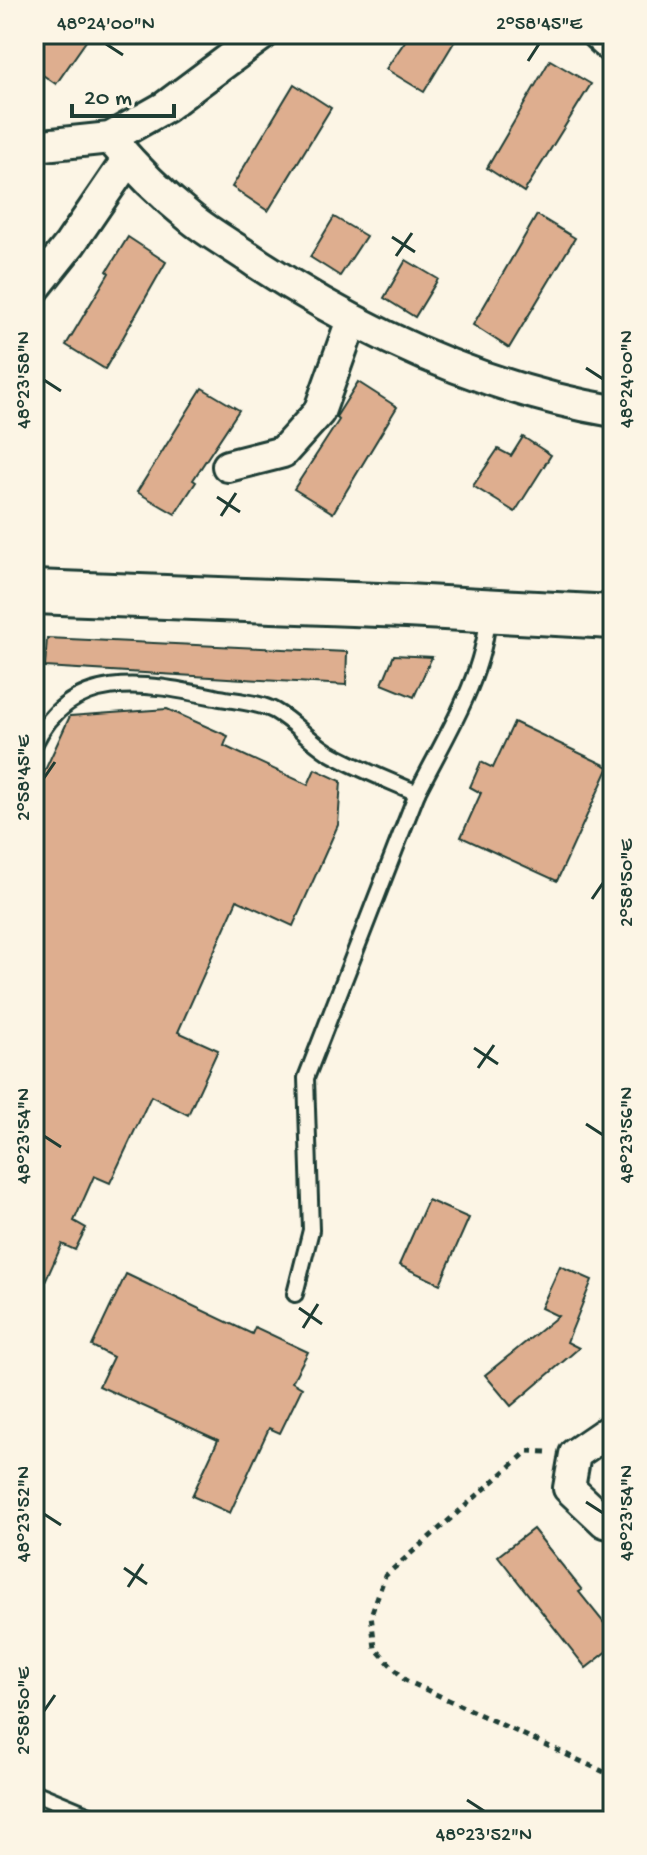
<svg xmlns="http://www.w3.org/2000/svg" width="647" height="1855" font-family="'Gochi Hand',sans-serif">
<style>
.building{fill:#deae8f;stroke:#1f3d34;stroke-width:2}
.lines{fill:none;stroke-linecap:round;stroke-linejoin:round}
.service-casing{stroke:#1f3d34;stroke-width:20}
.minor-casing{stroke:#1f3d34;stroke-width:36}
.secondary-casing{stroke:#1f3d34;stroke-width:48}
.path{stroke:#1f3d34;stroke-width:5;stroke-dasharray:6 6;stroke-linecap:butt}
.service{stroke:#fcf5e5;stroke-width:14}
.minor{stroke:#fcf5e5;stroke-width:30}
.secondary{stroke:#fcf5e5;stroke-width:42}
.ticks{fill:none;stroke:#1f3d34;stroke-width:3}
.neatline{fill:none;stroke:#1f3d34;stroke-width:3}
.ticks-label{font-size:20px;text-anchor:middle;fill:#1f3d34}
</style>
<rect width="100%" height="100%" fill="#fcf5e5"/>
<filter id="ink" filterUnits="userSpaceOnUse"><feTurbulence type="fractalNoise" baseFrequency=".0125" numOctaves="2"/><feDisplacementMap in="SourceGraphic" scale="16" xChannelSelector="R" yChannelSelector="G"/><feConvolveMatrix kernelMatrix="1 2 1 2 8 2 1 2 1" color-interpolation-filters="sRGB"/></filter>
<g filter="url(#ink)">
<g class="building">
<polygon points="34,34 91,34 56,84 34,69"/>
<polygon points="410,34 459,34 424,92 386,69"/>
<polygon points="550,60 591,84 524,192 487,168"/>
<polygon points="294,84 331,108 268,211 232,187"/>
<polygon points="537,215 575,238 509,348 473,325"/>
<polygon points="334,217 366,236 340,276 310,257"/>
<polygon points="128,237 166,262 105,369 66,345 109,273 107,271"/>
<polygon points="406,260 438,279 415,317 384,298"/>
<polygon points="358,382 397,407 333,513 294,489 339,420 336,417"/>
<polygon points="202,388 239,410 193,480 196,482 175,514 137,492"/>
<polygon points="523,437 551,455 515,512 473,486 498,449 511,456"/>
<polygon points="47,638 347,652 346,685 45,667"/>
<polygon points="394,655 432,657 414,697 382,684"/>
<polygon points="167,709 228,736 224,746 308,785 315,769 341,781 338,825 293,926 237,900 178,1032 218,1050 188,1115 151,1096 110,1183 94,1176 74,1221 86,1228 75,1250 62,1244 34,1307 34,794 70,716"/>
<polygon points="514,722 609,767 557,881 461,837 481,793 470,787 481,762 493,768"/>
<polygon points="428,1200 469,1218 440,1284 399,1265"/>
<polygon points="560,1266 592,1280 567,1342 579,1348 511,1406 485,1375 558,1316 541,1308"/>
<polygon points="126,1274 252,1334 255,1327 308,1352 292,1382 302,1388 280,1433 269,1428 230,1513 192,1496 218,1440 99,1386 113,1357 92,1346"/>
<polygon points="533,1529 582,1590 579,1592 613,1634 613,1647 586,1668 498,1556"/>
</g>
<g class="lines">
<defs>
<g id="service">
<path d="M34,745C71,667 146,683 215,697C233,701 259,702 275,711C294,722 309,740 328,752C356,768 388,780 417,793C445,737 484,678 488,615"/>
<polyline points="295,1294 311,1230 306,1078 417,793"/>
<polyline points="34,1792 104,1821"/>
</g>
<g id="minor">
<polyline points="597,34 613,49"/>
<path d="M110,138C134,167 162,195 192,219C212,235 236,248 257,263C365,334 485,389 613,411"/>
<polyline points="34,146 110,138 165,107 263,34"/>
<polyline points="34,289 70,244 128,159"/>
<polyline points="228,466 283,452 319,412 352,320"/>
<polyline points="613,1428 575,1454 569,1488 605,1522 613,1524"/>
</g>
<polyline id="secondary" points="34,592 406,606 613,617"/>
</defs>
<use href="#service" class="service-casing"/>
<use href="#minor" class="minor-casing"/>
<use href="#secondary" class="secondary-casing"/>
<polyline class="path" points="546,1452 528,1451 385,1576 371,1615 375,1648 405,1680 613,1776"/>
<use href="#service" class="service"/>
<use href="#minor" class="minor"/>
<use href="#secondary" class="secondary"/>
</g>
</g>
<path class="ticks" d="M106,44L123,55M528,61L539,44M392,237L415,252M396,256L412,233M586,368L603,379M44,380L61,391M217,497L240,512M221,516L236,493M44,778L55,762M592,899L603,883M474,1048L498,1064M478,1068L494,1045M586,1124L603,1135M44,1136L61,1147M299,1308L322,1324M303,1328L318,1304M586,1502L603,1513M44,1514L61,1525M124,1568L147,1584M128,1587L143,1564M44,1711L55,1695M467,1800L484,1811"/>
<rect width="647" height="1855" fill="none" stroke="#fcf5e5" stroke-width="88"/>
<path d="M72 104v12h102v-12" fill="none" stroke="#1f3d34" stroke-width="4"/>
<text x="84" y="104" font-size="24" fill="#1f3d34" stroke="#fcf5e5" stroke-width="6" paint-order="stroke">20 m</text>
<rect x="44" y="44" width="559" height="1767" class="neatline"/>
<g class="ticks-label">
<text x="106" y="29">48°24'00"N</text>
<text x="539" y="29">2°58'45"E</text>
<text transform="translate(625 379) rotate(-90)" y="7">48°24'00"N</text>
<text transform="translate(22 380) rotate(-90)" y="7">48°23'58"N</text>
<text transform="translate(22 778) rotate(-90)" y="7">2°58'45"E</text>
<text transform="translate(625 883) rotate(-90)" y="7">2°58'50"E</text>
<text transform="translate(625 1135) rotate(-90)" y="7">48°23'56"N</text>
<text transform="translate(22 1136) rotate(-90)" y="7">48°23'54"N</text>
<text transform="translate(625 1513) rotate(-90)" y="7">48°23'54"N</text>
<text transform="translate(22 1514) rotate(-90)" y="7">48°23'52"N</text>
<text transform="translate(22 1711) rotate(-90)" y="7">2°58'50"E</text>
<text x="484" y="1840">48°23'52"N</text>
</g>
</svg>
